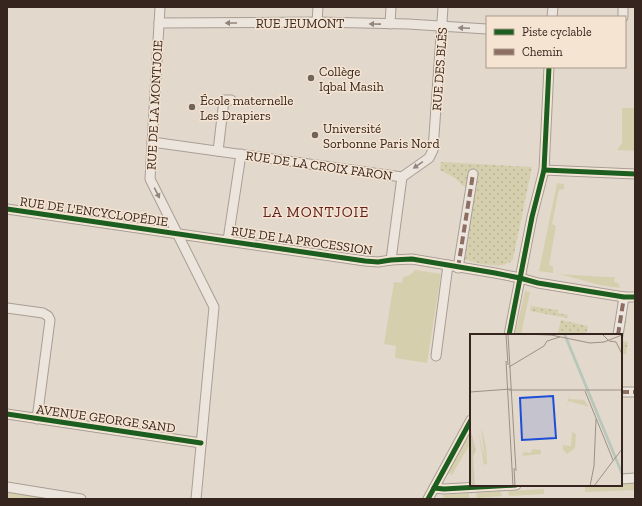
<svg xmlns="http://www.w3.org/2000/svg" width="642" height="506" font-family="'Zilla Slab',serif">
<style>
.grass{fill:#d6cfae}
.park{fill:url(#park-dots)}
.lines{fill:none;stroke-linecap:round;stroke-linejoin:round}
.minor-casing{stroke:#a89e95;stroke-width:11}
.minor{stroke:#ece5dd;stroke-width:9}
.quiet{stroke:#8d6e63;stroke-width:4;stroke-dasharray:8 4;stroke-linecap:butt}
.cycleway-casing{stroke:#f5e4d1;stroke-width:8}
.cycleway{stroke:#1b5e20;stroke-width:5}
.oneway{fill:#91857e}
.poi-dot{fill:#73645b;stroke:#f5e4d1;stroke-width:1.5}
.labels{text-anchor:middle;stroke-width:3;stroke-linejoin:round;paint-order:stroke}
.street-label{font-size:13px;fill:#36251e;stroke:#f5e4d1}
.poi-label{font-size:13px;fill:#36251e;stroke:#f5e4d1;text-anchor:start}
.quarter-label{font-size:15px;letter-spacing:1px;fill:#62201e;stroke:#f5e4d1}
.inset-road{fill:none;stroke:#9e9086;stroke-width:1}
.view{fill:#1d4ed8;fill-opacity:0.15;stroke:#1d4ed8;stroke-width:2}
.inset-edge{fill:none;stroke:#36251e;stroke-width:2}
</style>
<defs>
<pattern id="park-dots" width="8" height="8" patternUnits="userSpaceOnUse"><rect width="8" height="8" fill="#d6cfae"/><path d="M2 2h.1M6 6h.1" fill="none" stroke="#b8b295" stroke-width="1.8" stroke-linecap="round"/></pattern>
</defs>
<rect width="100%" height="100%" fill="#e3d8cc"/>
<g class="grass">
<polygon points="622,108 635,108 635,151 617,150 622,143"/>
<polygon points="557,183 564,184 564,189 559,190 552,224 556,226 549,265 553,266 553,273 539,271"/>
<polygon points="415,270 441,274 427,363 395,358 396,346 384,344 394,282 402,283 403,277 410,275"/>
<polygon points="559,274 607,277 615,277 614,282 618,283 620,288 600,285"/>
<polygon points="525,291 530,292 521,335 515,335"/>
<polygon points="471,431 471,442 452,475 448,473"/>
<polygon points="635,483 635,490 585,492 585,487"/>
<polygon points="544,489 544,494 509,496 508,491"/>
<polygon points="7,491 41,497 40,499 7,499"/>
<polygon points="501,491 502,496 477,498 476,493"/>
<polygon points="469,493 469,498 444,499 443,495"/>
</g>
<g class="park">
<path d="M441,162L532,167L513,259C504,272 475,262 461,259L472,189L463,186L455,178L440,170Z"/>
<polygon points="531,306 558,310 558,313 568,315 567,318 530,311"/>
<polygon points="623,316 627,317 623,341 628,342 626,354 621,353 621,335"/>
<polygon points="561,320 588,326 586,335 557,335"/>
</g>
<g class="lines">
<defs>
<g id="minor">
<polyline points="160,7 150,179 214,307 196,499"/>
<polyline points="552,17 553,7"/>
<polyline points="623,17 623,7"/>
<polyline points="317,22 318,7"/>
<polyline points="159,23 317,22 408,24 487,29"/>
<polyline points="390,24 391,7"/>
<polyline points="152,142 402,177"/>
<polyline points="218,151 224,100 231,100"/>
<polyline points="544,170 635,174"/>
<polyline points="7,209 365,261 378,262 391,260 412,259 495,273 520,278 538,283 587,291 624,297 635,297"/>
<polyline points="228,240 241,154"/>
<polyline points="391,260 402,177 429,158 433,150 443,7"/>
<polyline points="458,268 473,174"/>
<polyline points="7,308 43,313 48,316 50,320 37,419"/>
<polyline points="509,335 532,217 544,170 549,67"/>
<polyline points="618,335 624,297"/>
<polyline points="436,356 448,265"/>
<polyline points="621,392 635,392"/>
<polyline points="7,414 201,443"/>
<polyline points="621,479 635,478"/>
<polyline points="7,487 81,499"/>
<polyline points="434,488 444,489 516,485"/>
<polyline points="428,499 471,420"/>
</g>
</defs>
<use href="#minor" class="minor-casing"/>
<use href="#minor" class="minor"/>
<g class="quiet">
<polyline points="458,268 473,174"/>
<polyline points="618,335 624,297"/>
<polyline points="621,392 635,392"/>
</g>
<defs>
<g id="cycleway">
<polyline points="544,170 635,174"/>
<polyline points="7,209 365,261 378,262 391,260 412,259 495,273 520,278 538,283 587,291 624,297 635,297"/>
<polyline points="509,335 532,217 544,170 549,67"/>
<polyline points="7,414 201,443"/>
<polyline points="434,488 444,489 516,485"/>
<polyline points="428,499 471,420"/>
</g>
</defs>
<use href="#cycleway" class="cycleway-casing"/>
<use href="#cycleway" class="cycleway"/>
</g>
<defs><path id="oneway-solid" d="M-6-.8H1V-3.2L6.5 0L1 3.2V.8H-6Z"/></defs>
<g class="oneway">
<use href="#oneway-solid" transform="translate(231 23) rotate(180)"/>
<use href="#oneway-solid" transform="translate(375 24) rotate(-179)"/>
<use href="#oneway-solid" transform="translate(464 28) rotate(-177)"/>
<use href="#oneway-solid" transform="translate(418 165) rotate(145)"/>
<use href="#oneway-solid" transform="translate(157 193) rotate(63)"/>
</g>
<g class="poi-dot">
<circle cx="311" cy="78" r="4"/>
<circle cx="192" cy="107" r="4"/>
<circle cx="315" cy="135" r="4"/>
</g>
<g class="labels">
<g class="street-label">
<text x="300" y="28">RUE JEUMONT</text>
<text transform="translate(439 69) rotate(-86)" y="5">RUE DES BLÉS</text>
<text transform="translate(154 105) rotate(-87)" y="5">RUE DE LA MONTJOIE</text>
<text transform="translate(319 165) rotate(8)" y="5">RUE DE LA CROIX FARON</text>
<text transform="translate(94 211) rotate(8)" y="5">RUE DE L'ENCYCLOPÉDIE</text>
<text transform="translate(302 240) rotate(8)" y="5">RUE DE LA PROCESSION</text>
<text transform="translate(106 418) rotate(8)" y="5">AVENUE GEORGE SAND</text>
</g>
<g class="poi-label">
<text x="319" y="76">Collège<tspan x="319" dy="15">Iqbal Masih</tspan></text>
<text x="200" y="105">École maternelle<tspan x="200" dy="15">Les Drapiers</tspan></text>
<text x="323" y="133">Université<tspan x="323" dy="15">Sorbonne Paris Nord</tspan></text>
</g>
<g class="quarter-label">
<text x="316" y="217">LA MONTJOIE</text>
</g>
</g>
<g transform="translate(470 334)">
<rect width="152" height="152" fill="#e3d8cc"/>
<path d="M100,57L99,65L114,66L119,73L99,67L97,72ZM11,93L16,112L17,130L14,131L8,96L15,126Z" fill="#d6cfae"/>
<path d="M0,94L6,116L3,123L5,152H0Z" fill="#d0c9ae"/>
<path d="M102,98L106,100L105,114L97,120L93,116V111L101,112ZM62,115L71,116V120L52,122L54,118L61,119Z" fill="#d6cfae"/>
<path d="M93,0H96L152,136V143Z" fill="#b7c7ba"/>
<path class="inset-road" d="M36,0L38,31M38,0L46,137M50,0L81,1L120,9L134,8L152,1M132,0L139,7L146,8L152,20M36,27L43,152M39,33L74,12L77,7L90,3M39,56H152M115,57L143,126M0,58L41,55M44,134L45,152M120,152L124,132L126,85M124,152L152,115"/>
<path class="view" d="M83,62L86,104L52,106L50,64Z"/>
<rect width="152" height="152" class="inset-edge"/>
</g>
<rect width="642" height="506" fill="none" stroke="#36251e" stroke-width="16"/>
<rect x="486" y="16" width="140" height="52" fill="#f5e4d1" stroke="#a99889"/>
<rect x="494" y="29" width="20" height="6" fill="#1b5e20" stroke="#a99889"/>
<text x="522" y="36" font-size="12" fill="#36251e">Piste cyclable</text>
<rect x="494" y="49" width="20" height="6" fill="#8d6e63" stroke="#a99889"/>
<text x="522" y="56" font-size="12" fill="#36251e">Chemin</text>
</svg>
